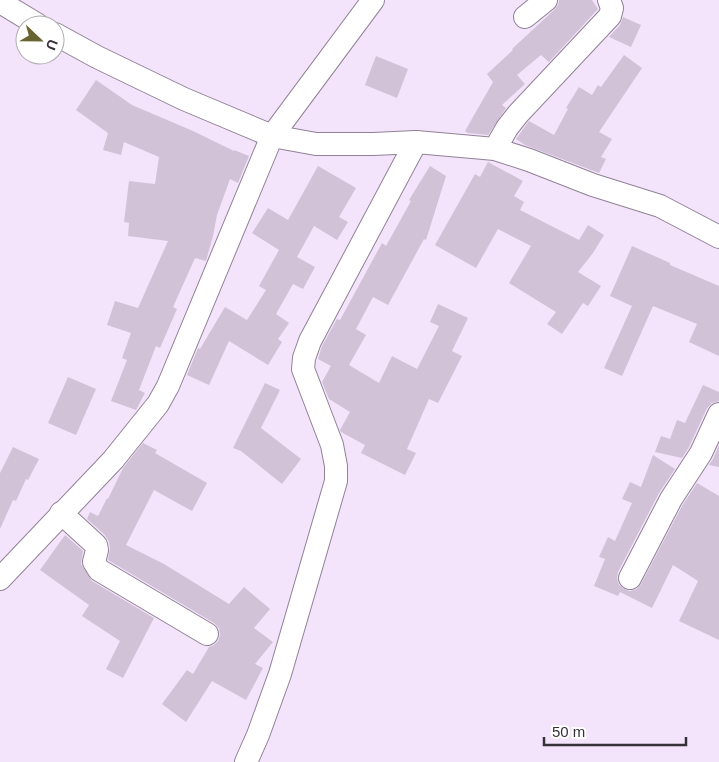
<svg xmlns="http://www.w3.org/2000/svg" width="719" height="762" font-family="Helvetica,sans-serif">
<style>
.building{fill:#d1c2d8}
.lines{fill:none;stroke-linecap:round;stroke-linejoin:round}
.minor-casing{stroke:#918297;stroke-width:24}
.minor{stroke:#fff;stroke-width:22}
</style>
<rect width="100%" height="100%" fill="#f4e4fb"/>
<g class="building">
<polygon points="559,0 592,0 598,9 549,62 541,55 517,75 525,84 502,105 506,108 488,135 468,133 465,131 493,82 487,74 513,50 512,49 554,10 558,5"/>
<polygon points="623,17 641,25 631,47 609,37 620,25"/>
<polygon points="624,55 642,68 599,132 612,139 601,157 606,159 599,173 525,145 516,139 529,121 554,135 568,109 566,108 579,87 592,95 598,85 601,87"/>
<polygon points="376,56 408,69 397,98 365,85"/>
<polygon points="96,80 132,105 193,131 234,151 234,150 249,156 238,183 230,179 217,215 213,236 206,261 195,258 173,307 177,309 160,348 156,346 139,390 145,393 136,410 111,401 127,360 122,358 131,333 107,325 115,301 138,308 168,241 128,236 129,223 124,222 129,181 155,184 159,157 124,142 121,155 103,150 108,133 76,110"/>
<polygon points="488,162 523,181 514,196 524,202 520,210 579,240 588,225 604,235 593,253 578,272 601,286 588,306 583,303 562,334 547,324 556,312 509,283 531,246 498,229 476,268 435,245 475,174 480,177"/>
<polygon points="318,166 356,188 339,217 348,222 337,240 314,226 297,257 315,267 303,289 293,284 276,314 289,323 278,339 282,342 268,365 229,341 209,385 187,375 198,348 200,349 225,307 247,320 266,290 259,286 279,250 252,233 268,208 288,220"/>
<polygon points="430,166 446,176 426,240 424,239 388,305 373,297 356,329 366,335 349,365 379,383 392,356 417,369 439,326 430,322 438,304 468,318 452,351 462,356 438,403 429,399 407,449 416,453 405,475 361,453 365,445 341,432 340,430 350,412 329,399 322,382 331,366 318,359 322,346 337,319 340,320 382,243 386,246 411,201 409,200"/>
<polygon points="632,246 670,263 670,265 719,286 719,356 689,342 697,324 653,306 622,376 604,368 632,306 610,296"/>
<polygon points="68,377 96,389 76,435 48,423"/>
<polygon points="265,383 280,390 261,428 301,459 282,484 241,451 233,448"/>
<polygon points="703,385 719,392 719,401 712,403 707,408 689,447 682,458 655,452 661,436 670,439 677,420 685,423"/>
<polygon points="143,443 157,450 155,453 207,483 192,511 154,490 126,545 164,564 229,604 244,587 270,609 254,628 273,642 255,664 263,668 246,700 212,681 186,722 162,704 187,670 193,674 209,647 214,645 218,641 220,635 219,628 214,623 108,560 110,548 109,542 105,535 87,519 90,512 98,516 107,498 108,499 123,468"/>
<polygon points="719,445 719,467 709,465 713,459"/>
<polygon points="13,447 39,459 28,480 26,479 16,501 13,500 0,529 0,473"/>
<polygon points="653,455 675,469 659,493 618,572 617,578 619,585 624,589 630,591 637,589 641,584 682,506 697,483 719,496 719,640 679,621 698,581 673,565 652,608 620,592 618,596 594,586 605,559 599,557 608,537 615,541 632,503 622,499 630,482 641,487"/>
<polygon points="65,535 83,551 81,564 92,581 154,618 123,678 106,669 120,641 82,616 89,605 40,570"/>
</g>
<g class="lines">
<defs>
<g id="minor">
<polyline points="0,2 38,25"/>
<polyline points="525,17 546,0"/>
<polyline points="55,34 97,57 184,99 272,136 316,144 373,144 416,142 495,149 529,160 593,185 660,206 719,237"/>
<polyline points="495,149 507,128 518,114 610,16 612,8 609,0"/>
<polyline points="61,513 96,545 97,550 94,562 99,570 207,634"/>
<polyline points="630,578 671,499 701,453 719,414"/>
<polyline points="0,579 113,460 158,404 168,386 272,136 373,0"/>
<polyline points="246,762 258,735 280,674 336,481 336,466 332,445 303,369 304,358 310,341 416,142"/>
</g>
</defs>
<use href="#minor" class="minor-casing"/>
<use href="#minor" class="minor"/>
</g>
<g transform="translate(40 40) rotate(112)"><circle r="24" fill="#ffffff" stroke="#afacb0"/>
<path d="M0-4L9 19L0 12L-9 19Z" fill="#676431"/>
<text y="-8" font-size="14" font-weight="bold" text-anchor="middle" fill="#363039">U</text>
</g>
<path d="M544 737v8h142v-8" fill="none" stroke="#363039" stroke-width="2.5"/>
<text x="552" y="737" font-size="15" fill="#363039" stroke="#ffffff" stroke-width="4" paint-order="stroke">50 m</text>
</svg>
